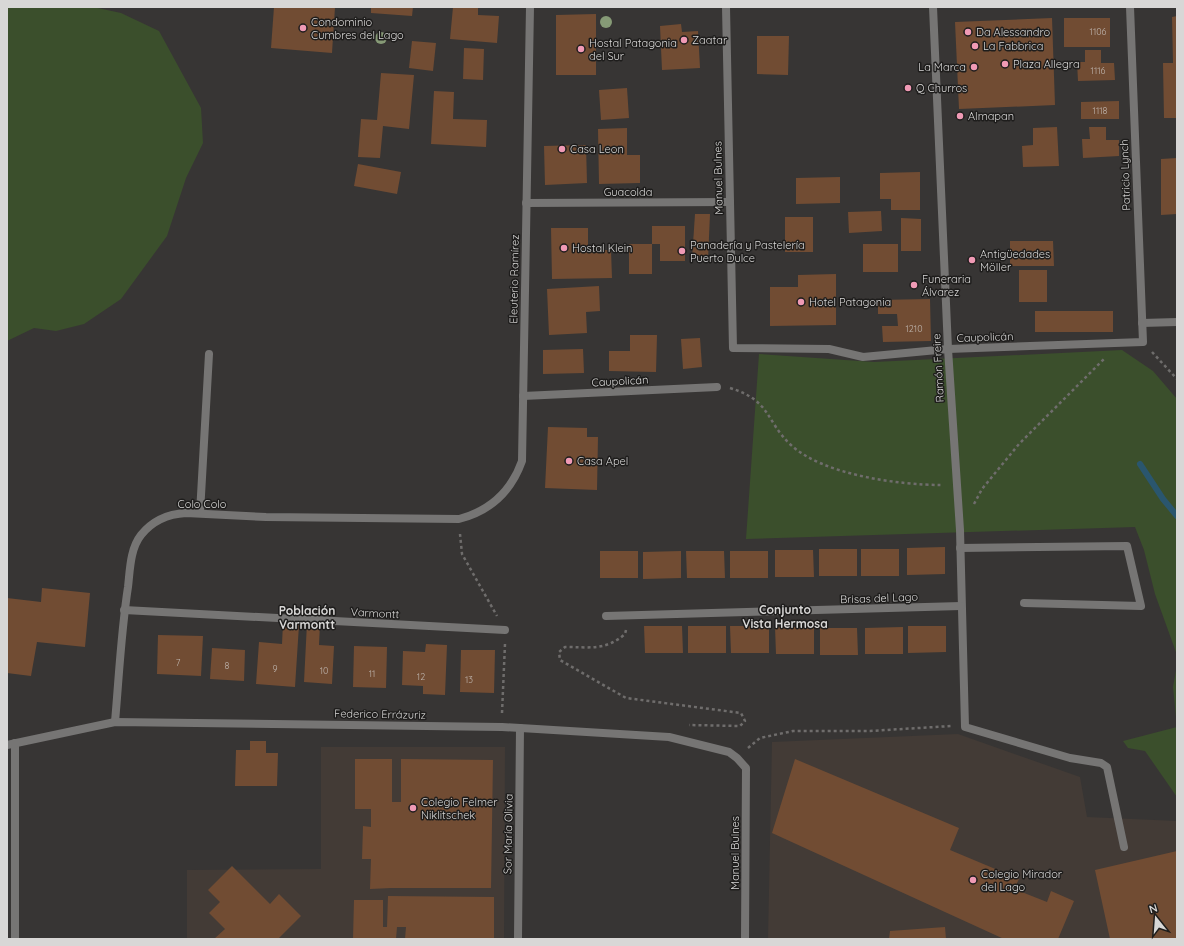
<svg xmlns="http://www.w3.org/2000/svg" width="1184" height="946" font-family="Quicksand,sans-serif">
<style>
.built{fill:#433b36}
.green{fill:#3b4f2c}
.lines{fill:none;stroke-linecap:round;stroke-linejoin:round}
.stream{stroke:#2a566e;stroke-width:6}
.building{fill:#714c33}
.path{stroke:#6f6d6c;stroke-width:2.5;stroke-dasharray:3 3;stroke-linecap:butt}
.service{stroke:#767574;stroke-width:8}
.minor{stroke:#767574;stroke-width:8}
.tertiary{stroke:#767574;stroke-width:8}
.tree{fill:#869a76}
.poi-dot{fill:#f09ab5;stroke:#1e1d1c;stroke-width:1.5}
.labels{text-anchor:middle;stroke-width:3;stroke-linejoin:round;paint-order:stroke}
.number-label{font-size:9px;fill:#beb4ad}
.poi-label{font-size:11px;fill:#d8d7d6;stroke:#1e1d1c;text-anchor:start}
.street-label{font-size:11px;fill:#d8d7d6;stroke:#1e1d1c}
.neighbourhood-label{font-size:12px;font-weight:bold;fill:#d8d7d6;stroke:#1e1d1c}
</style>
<rect width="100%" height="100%" fill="#373534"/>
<g class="built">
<polygon points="958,734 1080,777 1087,817 1177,821 1177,939 768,939 772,742"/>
<polygon points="321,747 505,747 504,939 187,939 187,870 321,869"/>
</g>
<g class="green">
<polygon points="7,7 93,7 121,13 159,31 201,108 203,143 186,178 167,236 121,299 84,324 56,331 34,328 7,341"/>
<polygon points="1122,350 1153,371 1177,399 1177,655 1155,594 1144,550 1135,527 746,539 759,354 874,362"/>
<polygon points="1177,665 1177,797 1145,751 1128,748 1123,741 1177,727 1173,687"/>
</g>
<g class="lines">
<polyline class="stream" points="1140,464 1163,499 1177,516"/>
</g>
<g class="building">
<polygon points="274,7 335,7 332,53 271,48"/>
<polygon points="371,7 413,7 412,16 371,13"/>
<polygon points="453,7 478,7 478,15 499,16 497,43 450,39"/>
<polygon points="596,14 596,75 556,75 556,15"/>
<polygon points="1177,16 1177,118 1164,118 1163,63 1173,63 1172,17"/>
<polygon points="1052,18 1055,105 959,109 955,22"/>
<rect x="1064" y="18" width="46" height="29"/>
<polygon points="681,24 682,32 698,31 700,68 662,70 660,26"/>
<polygon points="757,36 789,36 788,75 757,74"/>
<polygon points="412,41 436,43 433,71 409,68"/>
<polygon points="464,48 484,49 483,80 463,79"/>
<polygon points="1085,50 1101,50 1101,63 1114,63 1115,80 1078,81 1077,62 1085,62"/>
<polygon points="381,73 414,75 409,129 383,126 380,158 358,157 361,119 377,120"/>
<polygon points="627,88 629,118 601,120 599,90"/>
<polygon points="434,91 454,92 453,119 487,120 486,147 431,144"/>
<polygon points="1119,101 1119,119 1081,119 1081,102"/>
<polygon points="1057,127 1059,166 1023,167 1022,146 1033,145 1033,128"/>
<polygon points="1089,127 1106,127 1106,140 1119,140 1119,156 1083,158 1082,139 1090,139"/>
<polygon points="627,128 627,155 640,155 640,183 599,184 598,129"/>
<polygon points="586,145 587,183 545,185 544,146"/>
<polygon points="1177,158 1177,214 1161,215 1161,159"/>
<polygon points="358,164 401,172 397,194 354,186"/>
<polygon points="920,172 920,210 891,210 891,199 880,199 880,173"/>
<polygon points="840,177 840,203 796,204 796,178"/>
<polygon points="881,211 882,231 849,233 848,212"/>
<polygon points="695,214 710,214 708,260 692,259"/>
<rect x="785" y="217" width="28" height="35"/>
<polygon points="901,218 921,219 921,251 901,251"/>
<polygon points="652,226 685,226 685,261 660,261 660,244 652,244 652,274 629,274 629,244 652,244"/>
<polygon points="551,228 588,228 588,250 611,250 612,278 552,279"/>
<polygon points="1010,241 1053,241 1054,266 1010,266"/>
<rect x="863" y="244" width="35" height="28"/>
<rect x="1019" y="270" width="28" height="32"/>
<polygon points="836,274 836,325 770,326 770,287 798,287 798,275"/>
<polygon points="599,286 600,311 586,312 587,333 549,335 547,289"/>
<polygon points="930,299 931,341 883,342 882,326 898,326 897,314 878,314 878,300"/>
<rect x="1035" y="311" width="78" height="21"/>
<polygon points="630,335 657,335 656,372 609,371 609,351 630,351"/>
<polygon points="700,338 702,367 683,369 681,339"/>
<polygon points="583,349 584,373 543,374 543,350"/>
<polygon points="548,427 587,428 587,437 598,437 597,490 545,488"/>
<polygon points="945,547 945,574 907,575 907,548"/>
<rect x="819" y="549" width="38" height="27"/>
<rect x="861" y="549" width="38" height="27"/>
<polygon points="775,550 813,550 814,577 775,577"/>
<rect x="600" y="551" width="38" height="27"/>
<polygon points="681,551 681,578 643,579 643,552"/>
<polygon points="686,551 724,551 725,578 687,578"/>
<rect x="730" y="551" width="38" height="27"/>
<polygon points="42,588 90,593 85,647 37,642 31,676 7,673 7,598 41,602"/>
<polygon points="283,623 299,625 295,687 256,684 259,642 282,644"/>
<polygon points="307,623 320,624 319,645 334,646 332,684 304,682"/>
<polygon points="644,626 682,626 683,653 645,653"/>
<rect x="688" y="626" width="38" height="27"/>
<polygon points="730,626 769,626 769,653 731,653"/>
<polygon points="908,626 946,626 946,652 908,653"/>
<polygon points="775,627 814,627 814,654 776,654"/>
<polygon points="903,627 903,654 865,654 865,628"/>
<polygon points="820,628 857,628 858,655 820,655"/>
<polygon points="158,635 203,636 201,676 157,674"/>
<polygon points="426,644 447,645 445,695 423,694 423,686 402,685 403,651 425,652"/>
<polygon points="354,646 387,647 386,688 353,687"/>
<polygon points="212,648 245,650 244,681 210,679"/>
<polygon points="461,650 495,650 494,693 460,692"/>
<polygon points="250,741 266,741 266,753 278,753 277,786 235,786 236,750 250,750"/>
<polygon points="355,759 392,759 392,802 401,802 401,759 493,760 491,888 391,888 370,889 371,859 362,859 363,826 371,827 371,809 355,809"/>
<polygon points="795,759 959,828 950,850 1019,879 1014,889 1047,902 1051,891 1074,901 1058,939 1004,939 772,833"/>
<polygon points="1177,851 1177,939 1110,939 1095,870"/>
<polygon points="232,866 270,904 279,894 301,916 278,939 214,939 225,929 209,913 220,902 208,890"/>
<polygon points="388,896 494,897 494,939 405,939 406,927 397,927 396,939 353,939 354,900 383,900 383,927 387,927"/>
<polygon points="945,927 946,939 889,939 890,931"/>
</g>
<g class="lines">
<g class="path">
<polyline points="1152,352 1177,379"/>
<path d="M730,388C772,401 765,421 791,445C823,475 899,485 942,485"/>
<polyline points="974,504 982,489 1019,444 1104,359"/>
<polyline points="460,534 462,554 497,616"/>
<path d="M626,630L625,634C606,651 588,647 565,647L559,652L560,660L626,698L741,713L745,721L740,726L689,725"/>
<polyline points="502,713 505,644"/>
<polyline points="748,748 760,738 793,731 870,731 951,726"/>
</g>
<g class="service">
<polyline points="1142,323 1177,322"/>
<polyline points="200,513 209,354"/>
<polyline points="960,548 1127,546 1141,606 1024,603"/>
</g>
<g class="minor">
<polyline points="726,7 733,348 829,349 863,357 948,349 1143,342 1130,7"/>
<polyline points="933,7 948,349 960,530 965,727 1070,758 1101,763 1107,767 1124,847"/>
<polyline points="526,203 730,202"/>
<polyline points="523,396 717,387"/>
<polyline points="124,610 505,630"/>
<polyline points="606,616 961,606"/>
<path d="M115,722C119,677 121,632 128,587C130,570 130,549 141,535C153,520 168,514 186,513L266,517L459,519C490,511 511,492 522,461L530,7"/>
<polyline points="15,939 15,743"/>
<polyline points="518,939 520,728"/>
</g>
<polyline class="tertiary" points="7,745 115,722 502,727 669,737 729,752 737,758 746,768 745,939"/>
</g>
<g class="tree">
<circle cx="606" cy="22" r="6"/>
<circle cx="381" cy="38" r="6"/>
</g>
<g class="poi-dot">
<circle cx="303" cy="28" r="4"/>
<circle cx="968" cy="32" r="4"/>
<circle cx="684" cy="40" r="4"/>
<circle cx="975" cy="46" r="4"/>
<circle cx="581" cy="49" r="4"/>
<circle cx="1005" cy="64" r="4"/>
<circle cx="974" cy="67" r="4"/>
<circle cx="908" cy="88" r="4"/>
<circle cx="960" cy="116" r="4"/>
<circle cx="562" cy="149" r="4"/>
<circle cx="564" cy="248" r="4"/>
<circle cx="682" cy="251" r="4"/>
<circle cx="972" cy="260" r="4"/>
<circle cx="914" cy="285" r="4"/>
<circle cx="801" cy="302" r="4"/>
<circle cx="569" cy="461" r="4"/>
<circle cx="413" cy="808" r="4"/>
<circle cx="973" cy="880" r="4"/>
</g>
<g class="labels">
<g class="number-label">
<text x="1098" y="35">1106</text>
<text x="1098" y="74">1116</text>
<text x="1100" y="114">1118</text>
<text x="914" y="332">1210</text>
<text x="178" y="666">7</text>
<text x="227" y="669">8</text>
<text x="275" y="672">9</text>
<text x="324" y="674">10</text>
<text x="372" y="677">11</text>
<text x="421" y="680">12</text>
<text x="469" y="683">13</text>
</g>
<g class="poi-label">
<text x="311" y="26">Condominio<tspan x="311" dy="13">Cumbres del Lago</tspan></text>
<text x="976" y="36">Da Alessandro</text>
<text x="692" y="44">Zaatar</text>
<text x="589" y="47">Hostal Patagonia<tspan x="589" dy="13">del Sur</tspan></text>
<text x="983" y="50">La Fabbrica</text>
<text x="1013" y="68">Plaza Allegra</text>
<text x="966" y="71" text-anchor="end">La Marca</text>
<text x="916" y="92">Q Churros</text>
<text x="968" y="120">Almapan</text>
<text x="570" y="153">Casa Leon</text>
<text x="690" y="249">Panadería y Pastelería<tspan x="690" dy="13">Puerto Dulce</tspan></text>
<text x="572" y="252">Hostal Klein</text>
<text x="980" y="258">Antigüedades<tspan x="980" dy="13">Möller</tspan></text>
<text x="922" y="283">Funeraria<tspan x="922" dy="13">Álvarez</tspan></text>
<text x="809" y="306">Hotel Patagonia</text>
<text x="577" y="465">Casa Apel</text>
<text x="421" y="806">Colegio Felmer<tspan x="421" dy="13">Niklitschek</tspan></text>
<text x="981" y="878">Colegio Mirador<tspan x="981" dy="13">del Lago</tspan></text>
</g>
<g class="street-label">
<text transform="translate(1125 175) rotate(-92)" y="4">Patricio Lynch</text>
<text transform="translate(718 178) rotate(-91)" y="4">Manuel Bulnes</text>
<text x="628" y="196">Guacolda</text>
<text transform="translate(514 279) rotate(-89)" y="4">Eleuterio Ramírez</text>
<text transform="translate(985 337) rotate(-2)" y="4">Caupolicán</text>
<text transform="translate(938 368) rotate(-93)" y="4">Ramón Freire</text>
<text transform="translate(620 381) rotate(-3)" y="4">Caupolicán</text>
<text x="202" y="508">Colo Colo</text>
<text transform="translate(879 598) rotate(-2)" y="4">Brisas del Lago</text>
<text transform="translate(375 613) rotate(3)" y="4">Varmontt</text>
<text transform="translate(380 714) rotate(1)" y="4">Federico Errázuriz</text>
<text transform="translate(508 834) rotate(-89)" y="4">Sor María Olivia</text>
<text transform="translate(735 853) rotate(-90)" y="4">Manuel Bulnes</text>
</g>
<g class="neighbourhood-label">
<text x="785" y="614">Conjunto<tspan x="785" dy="14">Vista Hermosa</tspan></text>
<text x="307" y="615">Población<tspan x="307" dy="14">Varmontt</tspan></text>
</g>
</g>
<rect width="1184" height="946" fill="none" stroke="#d8d7d6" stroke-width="16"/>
<g transform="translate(1156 918) rotate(343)" stroke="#1e1d1c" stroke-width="3" paint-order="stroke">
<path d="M0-3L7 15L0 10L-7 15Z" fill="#d8d7d6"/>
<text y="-6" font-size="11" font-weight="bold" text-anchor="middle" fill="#d8d7d6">N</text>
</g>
</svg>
